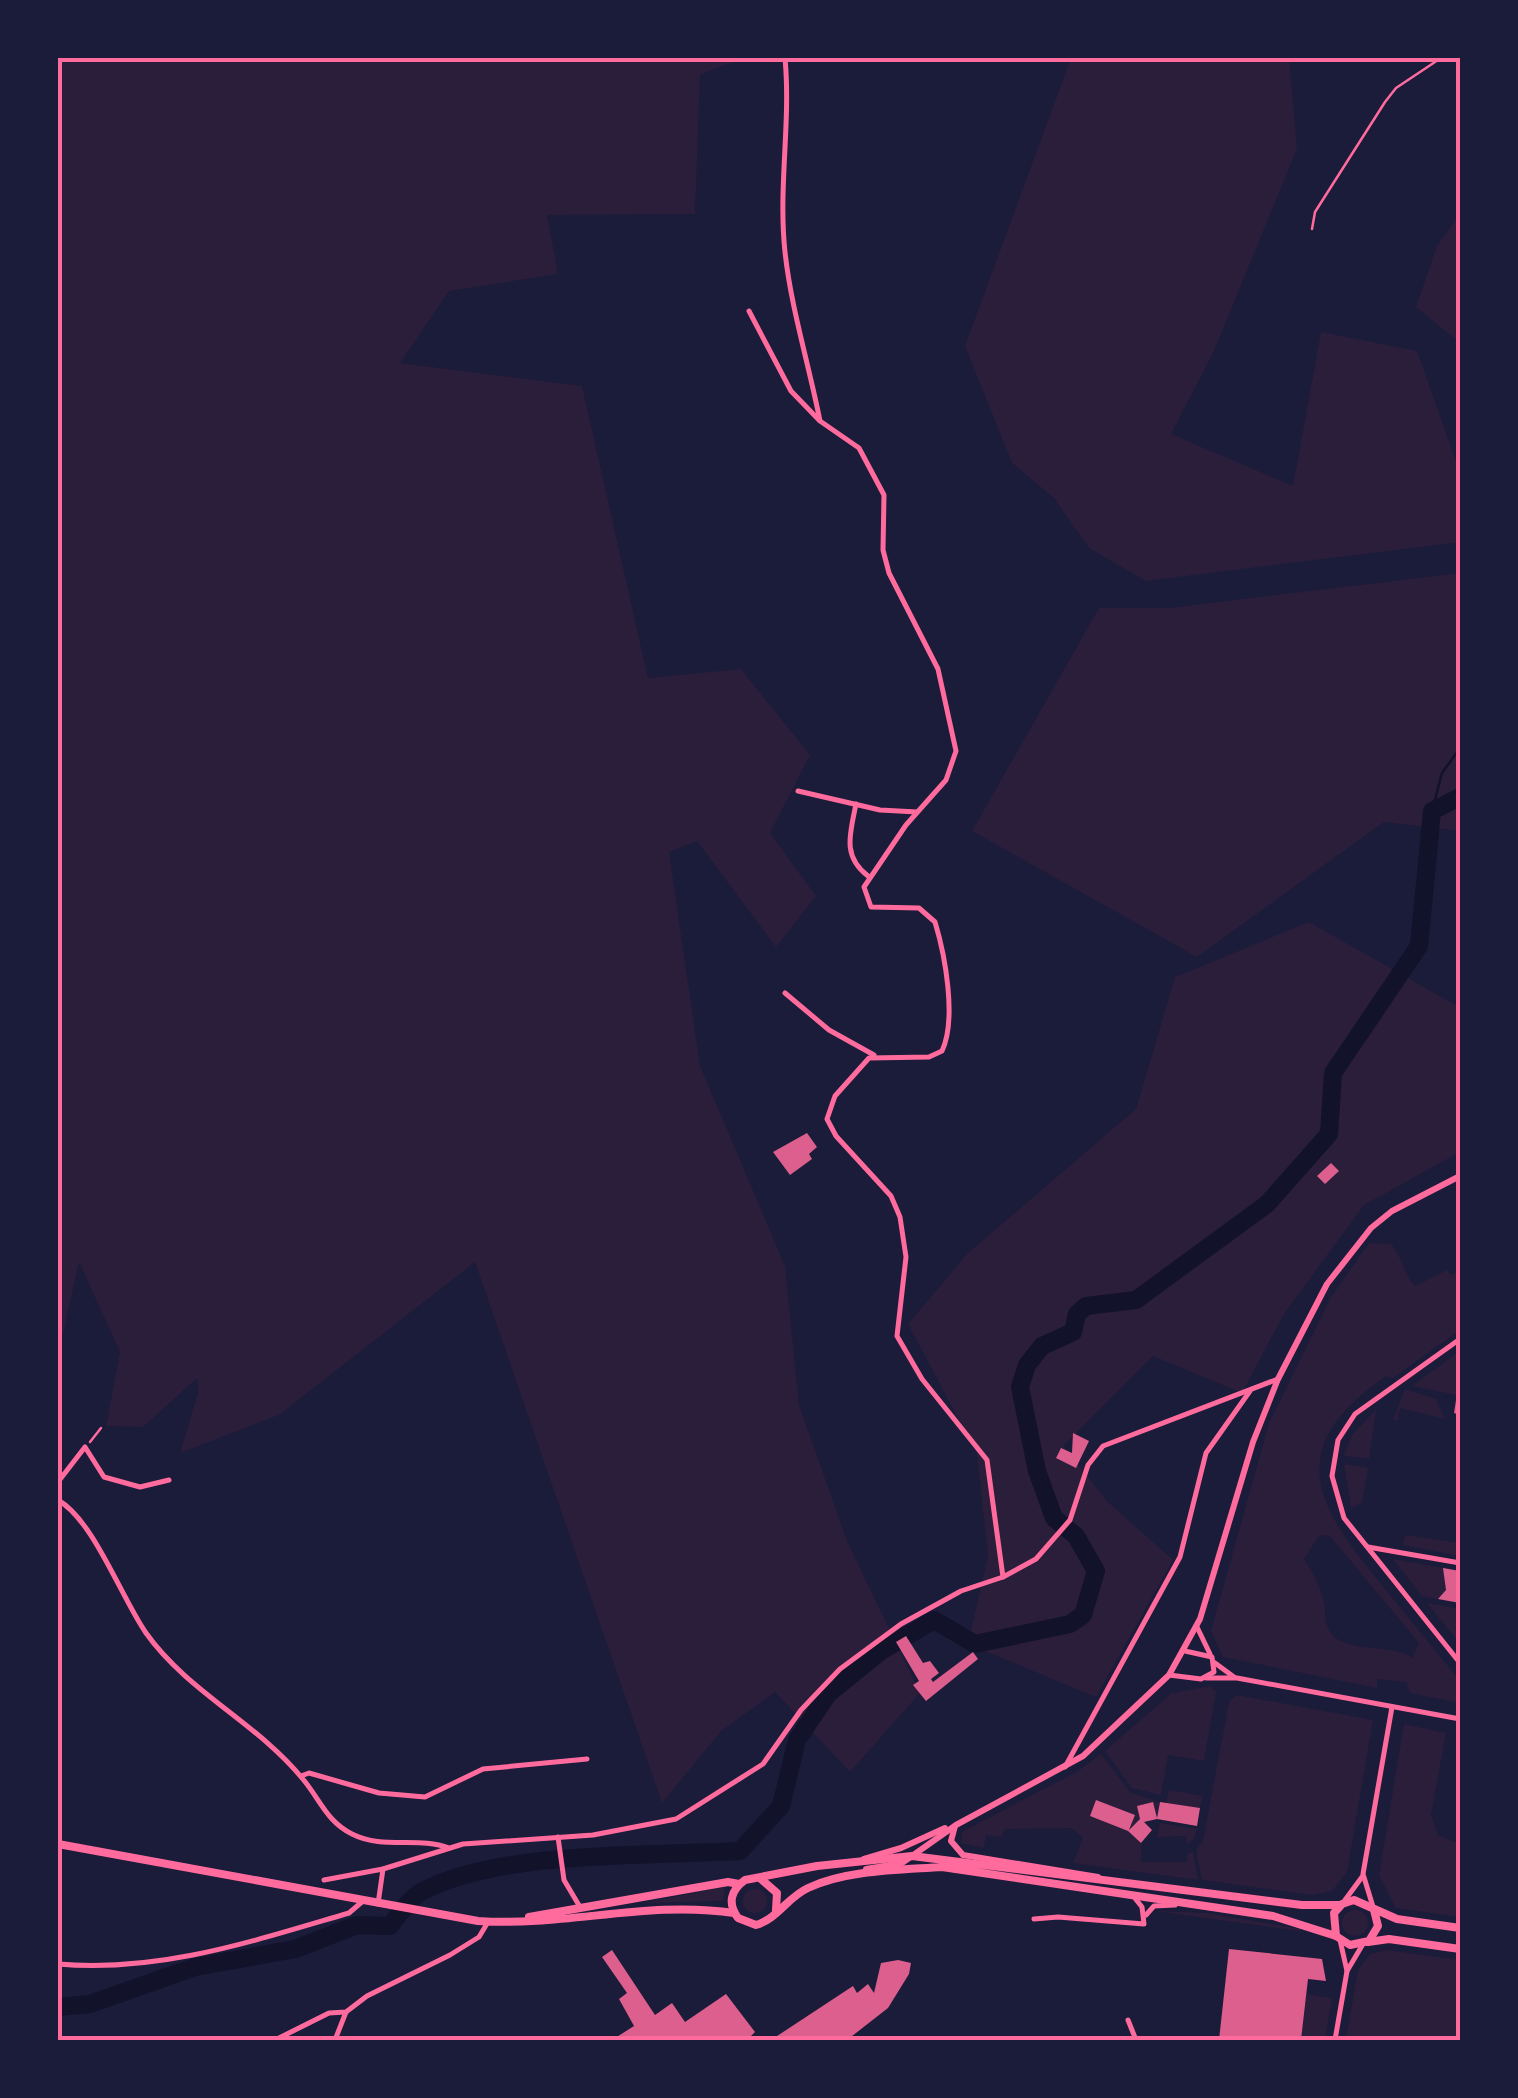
<svg xmlns="http://www.w3.org/2000/svg" width="1518" height="2098" font-family="Commissioner,sans-serif">
<style>
.green{fill:#2a1e3b;fill-rule:evenodd}
.lines{fill:none;stroke-linecap:round;stroke-linejoin:round}
.stream{stroke:#12122b;stroke-width:2.5}
.river{stroke:#12122b;stroke-width:18}
.building{fill:#dd5f8e}
.path{stroke:#ff6b9d;stroke-width:2.5}
.minor{stroke:#ff6b9d;stroke-width:5}
.tertiary{stroke:#ff6b9d;stroke-width:6}
.primary{stroke:#ff6b9d;stroke-width:8}
.neatline{fill:none;stroke:#ff6b9d;stroke-width:4}
</style>
<rect width="100%" height="100%" fill="#1b1b3a"/>
<g class="green">
<polygon points="58,58 743,58 700,75 695,214 547,215 558,274 449,291 400,363 582,386 648,678 741,669 810,755 770,833 816,896 776,947 697,841 669,852 700,1066 785,1266 799,1405 847,1541 920,1693 850,1772 775,1692 721,1731 662,1803 475,1262 279,1415 180,1453 198,1393 197,1378 143,1427 106,1426 120,1352 79,1262 58,1356"/>
<polygon points="1071,58 1289,58 1297,149 1214,351 1171,434 1293,486 1321,332 1417,351 1458,467 1460,465 1460,542 1146,581 1089,548 1054,498 1012,463 965,346"/>
<polygon points="1460,214 1460,343 1416,307 1437,246"/>
<polygon points="1460,573 1460,831 1384,822 1197,957 972,831 1099,608 1169,608"/>
<polygon points="1309,922 1459,1007 1460,1152 1364,1205 1284,1314 1242,1393 1153,1356 1063,1446 1108,1502 1173,1560 1096,1697 968,1644 988,1556 977,1454 908,1324 967,1254 1136,1109 1175,977"/>
<path d="M1369,1243L1391,1244C1403,1257 1404,1276 1415,1286L1447,1270L1451,1275L1460,1271V1330L1393,1378L1386,1376C1282,1448 1315,1504 1382,1585C1408,1617 1434,1649 1460,1681V1703L1410,1693L1406,1682L1377,1679V1688L1223,1657L1211,1631L1269,1423L1331,1297ZM1329,1535L1419,1643L1412,1658C1390,1641 1339,1657 1327,1626C1324,1619 1326,1610 1324,1602C1321,1587 1312,1572 1304,1559L1319,1536Z"/>
<polygon points="1460,1351 1456,1395 1412,1386"/>
<polygon points="1405,1389 1436,1399 1445,1419 1400,1408 1397,1421 1393,1420"/>
<polygon points="1376,1410 1369,1459 1344,1456 1352,1435"/>
<polygon points="1344,1464 1368,1468 1362,1503 1351,1508"/>
<polygon points="1405,1535 1460,1543 1460,1556 1403,1545"/>
<polygon points="1393,1559 1443,1568 1446,1590 1438,1599 1422,1596"/>
<polygon points="1427,1603 1460,1609 1460,1644"/>
<polygon points="1211,1686 1216,1692 1204,1761 1168,1755 1161,1795 1132,1788 1105,1751 1172,1693"/>
<polygon points="1237,1695 1373,1720 1347,1872 1332,1891 1312,1895 1202,1880 1196,1850 1203,1841 1229,1702"/>
<polygon points="1404,1724 1446,1733 1431,1815 1438,1835 1460,1844 1460,1917 1396,1908 1379,1875"/>
<polygon points="1101,1754 1131,1793 1160,1802 1157,1815 1153,1802 1137,1806 1140,1819 1131,1828 1134,1815 1097,1800 1090,1816 1128,1831 1141,1843 1141,1862 1187,1862 1187,1854 1193,1852 1198,1880 1073,1863 1083,1837 1071,1828 1004,1829 1002,1837 986,1835 984,1848 961,1843 962,1832 1078,1771"/>
<polygon points="1169,1790 1203,1796 1200,1808 1166,1803"/>
<polygon points="1160,1823 1197,1829 1194,1839 1187,1844 1186,1836 1157,1837"/>
<polygon points="725,1887 723,1901 643,1903 720,1888"/>
<circle cx="755" cy="1901" r="12"/>
<circle cx="1355" cy="1923" r="13"/>
<polygon points="1154,1911 1207,1913 1301,1929 1300,1931"/>
<polygon points="1386,1950 1460,1960 1460,2040 1346,2040 1358,1970 1370,1954"/>
<polygon points="1307,1994 1332,1998 1325,2040 1301,2040"/>
</g>
<g class="lines">
<polyline class="stream" points="1432,811 1442,773 1460,748"/>
<path class="river" d="M58,2007L90,2004L195,1967L295,1949L357,1925L390,1926C399,1915 409,1899 421,1892C500,1850 650,1856 740,1851L781,1806L797,1740L828,1694L881,1651L934,1620L975,1644L1070,1624L1083,1615L1096,1571L1076,1536L1054,1518L1037,1471L1020,1387L1027,1365L1042,1346L1073,1332L1077,1314L1086,1306L1136,1300L1267,1204L1329,1134L1333,1073L1419,946L1432,811L1460,797"/>
</g>
<g class="building">
<polygon points="807,1133 817,1147 809,1154 812,1159 790,1175 773,1152"/>
<polygon points="1331,1163 1339,1171 1325,1184 1317,1176"/>
<polygon points="1459,1381 1460,1382 1460,1415 1454,1413"/>
<polygon points="1073,1433 1089,1441 1076,1468 1056,1458 1061,1448 1072,1453"/>
<polygon points="1443,1568 1460,1571 1460,1603 1438,1599 1446,1590"/>
<polygon points="906,1636 923,1663 930,1661 939,1673 931,1679 933,1682 973,1652 978,1659 926,1701 913,1685 919,1681 896,1642"/>
<polygon points="1096,1800 1135,1815 1129,1830 1140,1819 1137,1806 1153,1802 1157,1818 1160,1802 1200,1808 1197,1826 1157,1819 1144,1822 1152,1830 1141,1843 1128,1831 1090,1816"/>
<polygon points="1229,1949 1322,1959 1326,1981 1308,1979 1301,2040 1219,2040"/>
<polygon points="612,1950 655,2015 672,2003 685,2022 726,1994 755,2032 747,2040 612,2040 634,2026 619,1999 627,1993 602,1957"/>
<polygon points="898,1960 911,1963 909,1974 888,2008 847,2040 771,2040 853,1986 857,1993 868,1984 874,1993 881,1963"/>
</g>
<g class="lines">
<g class="path">
<polyline points="1312,229 1315,212 1385,102 1396,88 1441,58"/>
<polyline points="90,1442 101,1428"/>
</g>
<g class="minor">
<path d="M785,58C791,123 778,187 785,252C791,308 809,365 820,421L859,448L884,495L883,550L889,573L938,669L956,751L946,780L906,825L864,887L871,907L919,908L935,922C945,955 957,1019 942,1051L929,1057L869,1058L835,1096L827,1119L836,1136L891,1196L900,1217L906,1257L897,1336L922,1379L987,1460L1003,1577"/>
<polyline points="749,311 791,391 819,420"/>
<polyline points="798,791 880,810 917,812"/>
<path d="M856,804C850,834 842,856 868,876"/>
<polyline points="785,993 829,1030 874,1055"/>
<polyline points="1460,1339 1355,1414 1338,1440 1332,1476 1344,1518 1460,1663"/>
<polyline points="58,1482 85,1447 104,1477 140,1487 169,1480"/>
<path d="M58,1500C94,1521 121,1597 146,1633C188,1692 256,1722 302,1778C320,1799 326,1821 352,1834C383,1850 419,1836 449,1848"/>
<polyline points="1368,1547 1460,1563"/>
<polyline points="1197,1627 1210,1654"/>
<polyline points="1215,1663 1234,1677"/>
<polyline points="1169,1675 1201,1679 1214,1672 1212,1657 1185,1651"/>
<polyline points="1206,1678 1237,1678 1460,1719"/>
<polyline points="1065,1767 1180,1557 1206,1453 1250,1391"/>
<polyline points="301,1776 309,1773 379,1793 425,1797 483,1769 587,1759"/>
<polyline points="558,1837 564,1880 580,1907"/>
<polyline points="324,1880 383,1869 463,1844 593,1835 676,1819 763,1764 801,1710 840,1669 901,1624 961,1591 1003,1577 1036,1559 1070,1520 1088,1465 1103,1446 1278,1379"/>
<polyline points="1345,1900 1362,1877"/>
<polyline points="378,1904 383,1869"/>
<polyline points="1374,1910 1363,1874 1392,1707"/>
<polyline points="1146,1915 1154,1906 1175,1905"/>
<polyline points="1034,1919 1058,1917 1144,1924 1142,1907 1134,1897"/>
<polyline points="1340,1940 1347,1971"/>
<path d="M58,1964C159,1973 253,1941 349,1913L363,1901"/>
<polyline points="1128,2020 1136,2040"/>
<polyline points="275,2040 329,2013 346,2012 367,1996 450,1955 479,1937 488,1922"/>
<polyline points="335,2040 346,2012"/>
<polyline points="1335,2040 1347,1971 1363,1944"/>
</g>
<g class="tertiary">
<polyline points="955,1826 951,1841 963,1855 1098,1877"/>
<polyline points="864,1859 901,1848 945,1828"/>
<polyline points="866,1869 902,1863 956,1825 1083,1756 1169,1675 1200,1619 1253,1442 1278,1379 1327,1284 1371,1228 1392,1211 1460,1176"/>
</g>
<g class="primary">
<path d="M58,1844L478,1921C565,1927 648,1900 734,1913"/>
<polyline points="761,1879 777,1893 776,1910"/>
<polyline points="1374,1910 1378,1926 1369,1941 1350,1945 1336,1936 1334,1913 1342,1904 1354,1900 1397,1919 1460,1928"/>
<polyline points="529,1917 728,1882 739,1884"/>
<path d="M1336,1936L1273,1916L942,1867C900,1870 846,1870 808,1888C788,1897 777,1919 756,1925L738,1918C727,1903 731,1890 745,1880L817,1866L912,1856L1302,1905H1340"/>
<polyline points="1368,1942 1389,1939 1460,1949"/>
</g>
</g>
<rect width="1518" height="2098" fill="none" stroke="#1b1b3a" stroke-width="120"/>
<rect x="60" y="60" width="1398" height="1978" class="neatline"/>
</svg>
